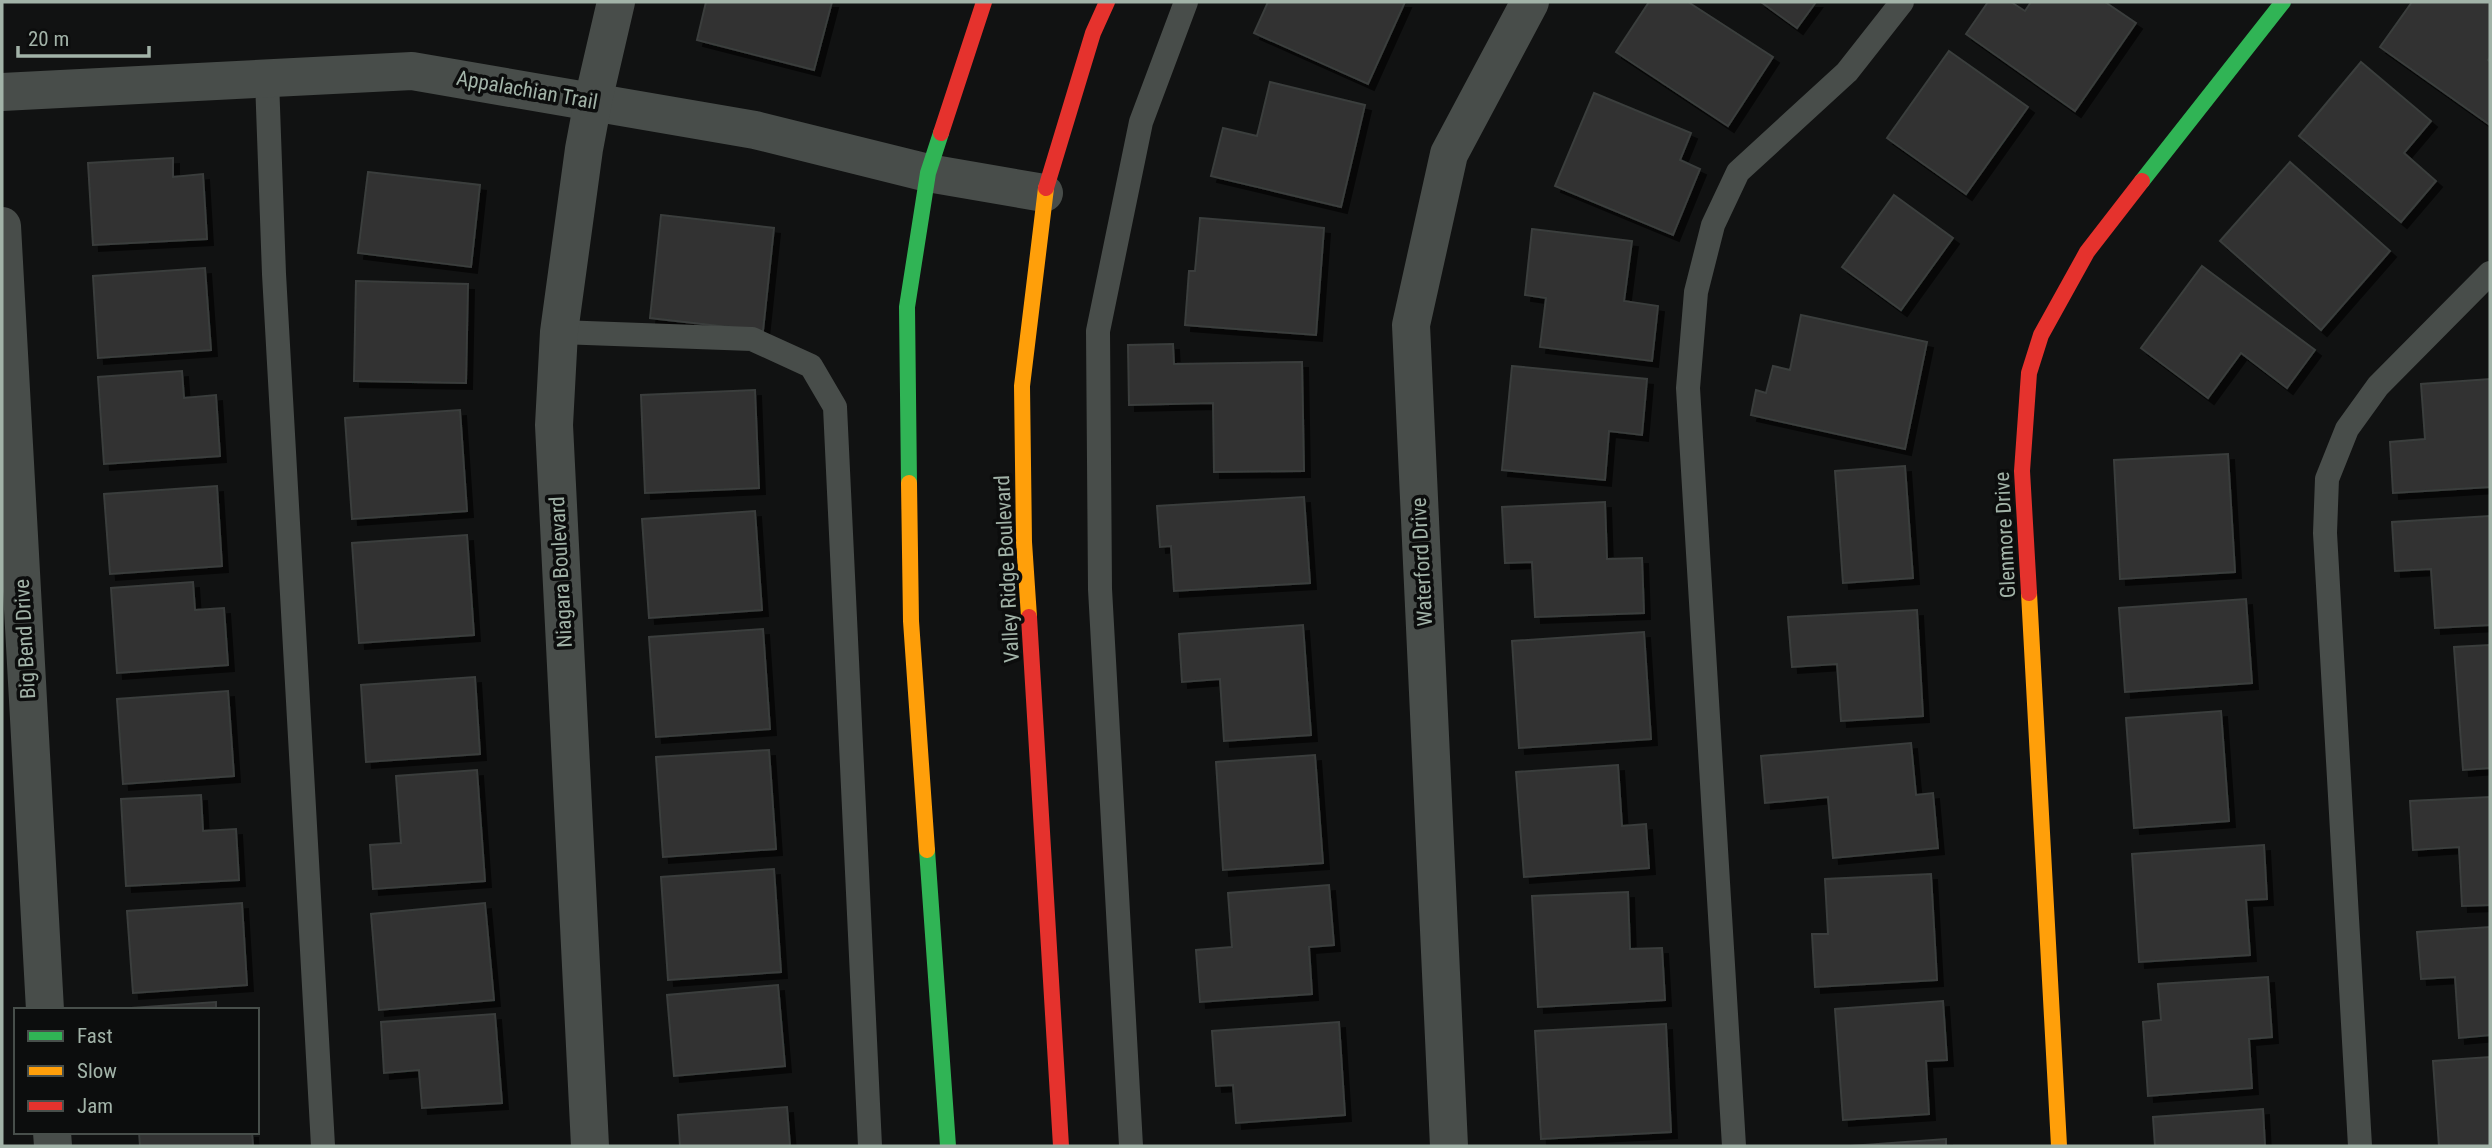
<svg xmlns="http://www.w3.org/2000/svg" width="2492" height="1148" font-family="'Roboto Condensed',sans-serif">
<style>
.building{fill:#303231;stroke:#3a3e3c;stroke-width:2;filter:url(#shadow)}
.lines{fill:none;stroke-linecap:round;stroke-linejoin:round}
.lane{stroke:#484d4a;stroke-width:24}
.street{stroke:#484d4a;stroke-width:38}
.fast{stroke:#30b455;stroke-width:16}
.slow{stroke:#ff9f0a;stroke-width:16}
.jam{stroke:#e5322d;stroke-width:16}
.labels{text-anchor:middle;stroke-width:7;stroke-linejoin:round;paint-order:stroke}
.street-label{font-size:21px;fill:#a2b3a8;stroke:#0c0d0d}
</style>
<defs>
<filter id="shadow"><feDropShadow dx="6" dy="6" stdDeviation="0" flood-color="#0009"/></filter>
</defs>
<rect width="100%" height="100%" fill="#111212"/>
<g class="building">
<polygon points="706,2 832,2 814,70 697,40"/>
<polygon points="1268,2 1405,2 1368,84 1254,33"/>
<polygon points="1649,2 1688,2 1773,57 1728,126 1616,52"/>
<polygon points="1761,2 1816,2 1797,28"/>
<polygon points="1988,2 2011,2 2025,11 2031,2 2105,2 2136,23 2075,111 1966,34"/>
<polygon points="2412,2 2490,2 2490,57 2488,60 2490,62 2490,125 2380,47"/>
<polygon points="1949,51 2028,107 1966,194 1887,138"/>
<polygon points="2361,62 2431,121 2404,153 2436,181 2401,222 2299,136"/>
<polygon points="1270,82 1365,105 1341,207 1211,176 1223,128 1257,136"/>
<polygon points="1594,93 1691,133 1680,160 1700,169 1673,235 1555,186"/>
<polygon points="173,158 173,177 203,174 207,239 93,245 88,163"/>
<polygon points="2290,162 2390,251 2321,330 2220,241"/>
<polygon points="368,172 480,185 471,267 358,253"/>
<polygon points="1894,195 1953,238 1901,310 1842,267"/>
<polygon points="661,215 774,228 763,331 650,318"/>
<polygon points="1200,218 1324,228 1316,335 1185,325 1189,271 1195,271"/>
<polygon points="1532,229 1632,241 1624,301 1658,306 1652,361 1540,347 1546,298 1525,295"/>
<polygon points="2202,266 2315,350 2287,388 2241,353 2208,398 2141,348"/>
<polygon points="205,268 211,350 98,358 93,276"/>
<polygon points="356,281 468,284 466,383 354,381"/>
<polygon points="1801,315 1927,342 1905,449 1751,415 1756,390 1766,393 1773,366 1790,370"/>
<polygon points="1173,344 1174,364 1302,362 1304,471 1214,472 1213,403 1129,405 1128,345"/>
<polygon points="1512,366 1647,379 1642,435 1609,431 1605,480 1502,470"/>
<polygon points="182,371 184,398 216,395 220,456 104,464 98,377"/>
<polygon points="2490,379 2490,487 2393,493 2390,442 2425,439 2421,384"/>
<polygon points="755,390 759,488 645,493 641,395"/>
<polygon points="460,410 467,511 352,519 345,418"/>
<polygon points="2228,454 2235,572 2120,579 2114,460"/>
<polygon points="1905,466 1913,578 1843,583 1835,471"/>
<polygon points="217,486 222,566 110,574 104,494"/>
<polygon points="1304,497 1310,583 1174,591 1171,546 1160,547 1157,506"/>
<polygon points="1605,502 1607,559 1642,558 1644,613 1535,617 1532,562 1505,563 1502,507"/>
<polygon points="755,511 762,610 649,618 642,519"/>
<polygon points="2490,516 2490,625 2435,628 2431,569 2395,571 2392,522"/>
<polygon points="467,535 474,635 359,643 352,543"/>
<polygon points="193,582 195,610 224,608 228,665 117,673 111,588"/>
<polygon points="2246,599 2252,683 2125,692 2119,608"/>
<polygon points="1917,610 1923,716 1841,721 1837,664 1792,667 1788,617"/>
<polygon points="1303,625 1311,735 1224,741 1220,679 1182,682 1179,634"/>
<polygon points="763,629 770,729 656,737 649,637"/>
<polygon points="1644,632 1651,739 1519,748 1512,641"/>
<polygon points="2490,645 2490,768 2463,770 2454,647"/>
<polygon points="475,677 480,754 366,762 361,685"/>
<polygon points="228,691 234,776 123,784 117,699"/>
<polygon points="2221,711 2229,821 2134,828 2126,718"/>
<polygon points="1911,743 1916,795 1933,793 1938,848 1833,858 1828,797 1765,803 1761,756"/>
<polygon points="769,750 776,849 663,857 656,757"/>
<polygon points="1315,755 1323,863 1223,870 1216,762"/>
<polygon points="1618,765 1622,826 1646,824 1649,868 1524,877 1516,772"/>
<polygon points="477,770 485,881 373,889 370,845 401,843 396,776"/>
<polygon points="201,795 203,831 236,829 239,880 126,886 121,799"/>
<polygon points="2490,797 2490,905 2462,906 2459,847 2413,850 2410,801"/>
<polygon points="2264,845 2267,899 2246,900 2250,955 2139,962 2132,854"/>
<polygon points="774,869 781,972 668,980 661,877"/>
<polygon points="1931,874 1937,980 1815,987 1812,934 1828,934 1825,879"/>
<polygon points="1329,885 1334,945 1309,947 1312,994 1200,1002 1196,950 1232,947 1228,893"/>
<polygon points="1628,892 1630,949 1662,948 1665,1000 1538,1007 1532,896"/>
<polygon points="242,903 247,985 133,993 127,911"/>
<polygon points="485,903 494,1000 379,1010 371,914"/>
<polygon points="2490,927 2490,1035 2459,1038 2455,977 2421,979 2417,932"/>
<polygon points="2268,977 2272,1037 2249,1039 2252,1088 2148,1096 2143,1022 2161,1020 2158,984"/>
<polygon points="778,985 785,1066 674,1076 667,995"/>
<polygon points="1943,1001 1947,1060 1926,1061 1929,1114 1843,1120 1835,1009"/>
<polygon points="216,1002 216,1010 132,1010 132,1008"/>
<polygon points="495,1014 502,1103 422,1108 419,1070 384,1073 381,1022"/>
<polygon points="1339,1022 1345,1115 1236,1123 1233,1085 1216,1086 1212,1031"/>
<polygon points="1666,1024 1671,1132 1541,1139 1535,1031"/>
<polygon points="2490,1057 2490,1146 2439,1146 2433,1061"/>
<polygon points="787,1107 790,1146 680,1146 678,1115"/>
<polygon points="2263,1109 2265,1146 2155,1146 2153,1117"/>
<polygon points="139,1132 252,1132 253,1146 140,1146"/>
<polygon points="1946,1139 1946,1146 1850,1146"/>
</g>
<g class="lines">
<g class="lane">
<polyline points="267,80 274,274 323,1146"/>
<polyline points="559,332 752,339 811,366 835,407 870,1146"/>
<polyline points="1131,1146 1100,589 1098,331 1141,122 1186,2"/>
<polyline points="1734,1146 1688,388 1696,292 1713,225 1738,172 1847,72 1902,2"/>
<polyline points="2360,1146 2325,533 2327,479 2347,429 2378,386 2490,273"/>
</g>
<g class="street">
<polyline points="2,92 412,71 755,130 928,173 1044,193"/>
<polyline points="2,226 45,1010"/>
<polyline points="52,1132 53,1146"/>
<polyline points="590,1146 554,425 559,332 584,149 593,101 616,2"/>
<polyline points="1449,1146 1411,325 1449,154 1530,2"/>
</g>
<g class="fast">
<polyline points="2142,181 2283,2"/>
<polyline points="909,483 907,307 928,173 941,133"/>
<polyline points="927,850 948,1146"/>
</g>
<g class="slow">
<polyline points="909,483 911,621 927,850"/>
<polyline points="2029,593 2059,1146"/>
<polyline points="1029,617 1024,542 1022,386 1046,188"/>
</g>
<g class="jam">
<polyline points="941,133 984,2"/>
<polyline points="1046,188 1093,33 1107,2"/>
<polyline points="2029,593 2022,471 2029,373 2041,335 2087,252 2142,181"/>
<polyline points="1029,617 1061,1146"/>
</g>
</g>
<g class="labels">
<g class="street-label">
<text transform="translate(527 90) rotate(10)" y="7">Appalachian Trail</text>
<text transform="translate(2005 535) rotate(-93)" y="7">Glenmore Drive</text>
<text transform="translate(1422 562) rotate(-93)" y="7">Waterford Drive</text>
<text transform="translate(1007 569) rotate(-93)" y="7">Valley Ridge Boulevard</text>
<text transform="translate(561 572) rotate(-93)" y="7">Niagara Boulevard</text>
<text transform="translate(25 639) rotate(-93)" y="7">Big Bend Drive</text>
</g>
</g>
<rect width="2492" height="1148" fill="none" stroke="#a2b3a8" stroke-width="7"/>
<rect x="14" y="1008" width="245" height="126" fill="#0c0d0d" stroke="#484f4b" stroke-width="2"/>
<rect x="28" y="1031" width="35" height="10" fill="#30b455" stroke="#484f4b" stroke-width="2"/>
<text x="77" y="1043" font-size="21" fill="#a2b3a8">Fast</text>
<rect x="28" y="1066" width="35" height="10" fill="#ff9f0a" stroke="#484f4b" stroke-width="2"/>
<text x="77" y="1078" font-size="21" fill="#a2b3a8">Slow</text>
<rect x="28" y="1101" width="35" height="10" fill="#e5322d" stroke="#484f4b" stroke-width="2"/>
<text x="77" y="1113" font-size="21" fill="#a2b3a8">Jam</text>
<path d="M18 46v10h131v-10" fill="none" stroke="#a2b3a8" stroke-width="3.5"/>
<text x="28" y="46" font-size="21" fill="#a2b3a8" stroke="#0c0d0d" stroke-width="5" paint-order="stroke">20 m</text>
</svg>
